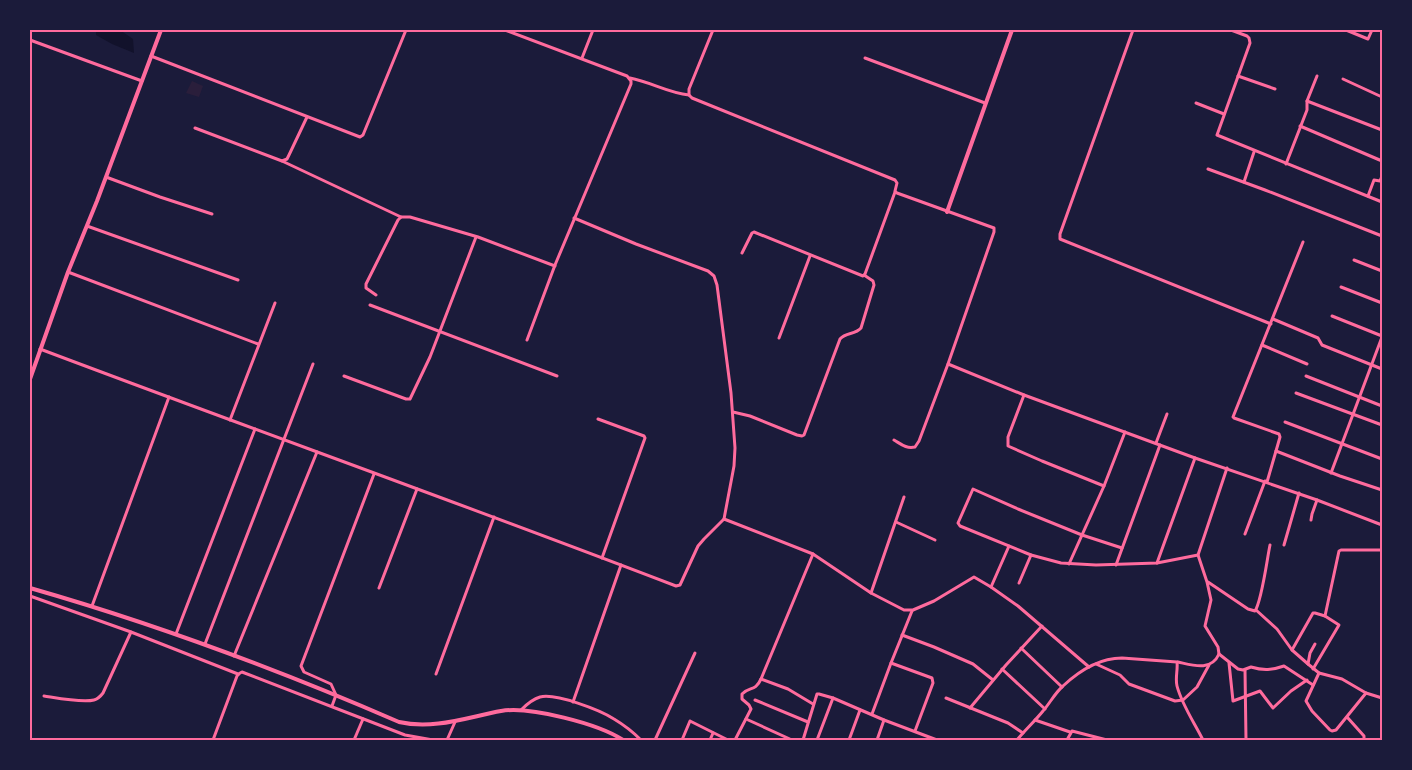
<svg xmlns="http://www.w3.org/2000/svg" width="1412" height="770" font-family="Cabin,sans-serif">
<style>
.green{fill:#2a1e3b}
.water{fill:#12122b}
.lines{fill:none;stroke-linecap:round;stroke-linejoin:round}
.minor{stroke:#ff6b9d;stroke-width:3}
.tertiary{stroke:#ff6b9d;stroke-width:4}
.neatline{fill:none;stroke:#ff6b9d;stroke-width:2}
</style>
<rect width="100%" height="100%" fill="#1b1b3a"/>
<polygon class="green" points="192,81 203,86 199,97 186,93"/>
<polygon class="water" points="96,30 120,30 133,39 134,53 112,44 96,35"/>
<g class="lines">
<g class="minor">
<polyline points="505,30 627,76 631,81 631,84 555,265 527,340"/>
<path d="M713,30L689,89V95L692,98L895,180L897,183L895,191L897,193L994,228V232L948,364L919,441L915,447C906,449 901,444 894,440"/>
<polyline points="1133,30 1060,234 1060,239 1271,324"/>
<polyline points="1231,30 1247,36 1249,38 1250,43 1217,135 1382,202"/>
<polyline points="1346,30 1368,39 1372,30"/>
<polyline points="30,40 142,81"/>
<polyline points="151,56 360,137 363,135 406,30"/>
<polyline points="582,58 593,30"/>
<polyline points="865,58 985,103"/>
<polyline points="1238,76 1275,89"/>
<path d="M630,78C651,82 668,93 689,95"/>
<polyline points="1343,79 1382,97"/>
<polyline points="1307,101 1382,130"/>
<polyline points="1196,103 1224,114"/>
<polyline points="1300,126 1382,161"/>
<polyline points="195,128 282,161 287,159 289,155 307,117"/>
<polyline points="282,161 401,217"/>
<polyline points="1286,164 1307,110 1307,101 1317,76"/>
<polyline points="1208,169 1265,190 1382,236"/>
<polyline points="106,177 160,197 212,214"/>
<polyline points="1244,182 1254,152"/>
<polyline points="1368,196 1374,180 1380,181 1382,176"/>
<polyline points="574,218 636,244 708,271 714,276 717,285 731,393 735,448 734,466 724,519"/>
<polyline points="87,226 238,280"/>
<polyline points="742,253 752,233 754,232 863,276 865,274 895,192"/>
<polyline points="1354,260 1382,271"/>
<polyline points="68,272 258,344"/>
<polyline points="1341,287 1382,303"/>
<polyline points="376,295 366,288 366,284 398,220 401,217 410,217 478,237 555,266"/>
<polyline points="370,305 557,376"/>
<polyline points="1332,316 1382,336"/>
<polyline points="1273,319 1318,338 1322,345 1382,369"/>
<polyline points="779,338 810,256"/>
<polyline points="1262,345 1307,364"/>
<path d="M40,349C252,429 465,505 676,586L680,585L698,546L704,539L724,519L813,554L871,593L904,610H913L934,601L974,577L991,587L1018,606L1089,667"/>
<polyline points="948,364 1024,395 1195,458 1317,500 1382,525"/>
<polyline points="344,376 406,399 410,399 430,357 476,237"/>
<polyline points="1306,376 1382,406"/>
<polyline points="1296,393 1382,425"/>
<polyline points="1024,395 1008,437 1008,446 1042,461 1104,486"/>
<path d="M733,412L750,416L797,435L802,436L804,435L840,339C846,332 855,335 861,328L874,285L873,281L864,275"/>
<polyline points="598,419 644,436 645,438 602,558"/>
<polyline points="230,420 275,303"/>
<polyline points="1285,422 1382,459"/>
<polyline points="1156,443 1167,414"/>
<polyline points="1276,451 1280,437 1279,434 1234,418 1233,417 1303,242"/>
<polyline points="1331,473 1382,337"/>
<polyline points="1267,482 1276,451 1340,476 1382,490"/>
<polyline points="1311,520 1312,514 1317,500"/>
<polyline points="896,522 935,540"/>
<polyline points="1245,534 1265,481"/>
<polyline points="1284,545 1299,493"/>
<polyline points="1122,548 1082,535 1018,509 973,489 958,523 960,526 1031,555 1061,563 1096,565 1157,563 1198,555"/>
<polyline points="1157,563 1195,458"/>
<polyline points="1069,564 1104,486 1125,432"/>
<polyline points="1116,565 1160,445"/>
<path d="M1208,582L1248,609L1255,611C1262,600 1267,559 1270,545"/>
<polyline points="1019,583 1031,555"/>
<polyline points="991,587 1009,546"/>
<polyline points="379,588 417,489"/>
<polyline points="871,593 904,497"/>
<polyline points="30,596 131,632 238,674"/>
<polyline points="92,606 169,397"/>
<polyline points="1256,610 1277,629 1292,650 1308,664"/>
<polyline points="176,634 255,429"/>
<polyline points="902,635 934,647 973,664 993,680"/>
<polyline points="205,644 313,364"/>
<polyline points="1315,644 1310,653 1308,664 1319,673 1306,701 1312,711 1330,730 1332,731 1336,730 1366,693"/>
<polyline points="1021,648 1062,687"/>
<polyline points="1292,650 1313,613 1315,613 1325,616"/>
<path d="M1219,654L1238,669L1243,670L1251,667C1264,671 1272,670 1284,666L1313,685"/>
<polyline points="234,656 317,452"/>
<path d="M1178,662C1192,665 1211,672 1219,654L1218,647L1205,626L1211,600L1207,582L1198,555L1227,468"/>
<polyline points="891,663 932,678 933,683 915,731"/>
<polyline points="1229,663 1233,701 1260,691 1273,708 1291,691 1307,680"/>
<polyline points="1096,664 1120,675 1129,684 1175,701 1183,700 1197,687 1209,665"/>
<polyline points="1002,669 1045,709"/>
<polyline points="1313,669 1339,625 1325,616 1339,551 1341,550 1382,550"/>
<polyline points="1245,670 1246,740"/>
<polyline points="1319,673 1342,679 1366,693 1382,698"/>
<polyline points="436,674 494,517"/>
<polyline points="761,679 788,689 813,704"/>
<path d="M44,696C57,698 82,703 94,700C98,699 100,697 103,693L131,632"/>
<polyline points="946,698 1008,723 1023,733"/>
<polyline points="755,700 808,722"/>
<polyline points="573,702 621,565"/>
<polyline points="332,706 336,695 331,684 304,672 301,666 374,474"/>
<polyline points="970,708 1006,665 1042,626"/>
<path d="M521,710C527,704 533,699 540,697C556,693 600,710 614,719C624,725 633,732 641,740"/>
<polyline points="872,714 891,663 912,611"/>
<polyline points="1347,717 1364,736 1364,740"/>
<polyline points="746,719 792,740"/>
<polyline points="1035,720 1070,732"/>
<polyline points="213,740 237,676 240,673 242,672 405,735 433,740"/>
<polyline points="354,740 363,719"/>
<polyline points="447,740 455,722"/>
<polyline points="655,740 695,653"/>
<polyline points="682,740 690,721 728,740"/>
<polyline points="710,740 713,733"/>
<path d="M735,740L751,709L749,705L742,699V694C750,686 755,692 761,679L813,554"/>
<polyline points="803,740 817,694 819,694 833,698 884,720 937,740"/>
<polyline points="817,740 833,698"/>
<polyline points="849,740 860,710"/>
<polyline points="877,740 884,720"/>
<path d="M1017,740C1025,730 1035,721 1043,711C1050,703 1055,693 1063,686C1079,671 1099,658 1122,658L1177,662C1178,670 1175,678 1177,686C1182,705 1194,722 1203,740"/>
<polyline points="1067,740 1072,731 1107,740"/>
</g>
<g class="tertiary">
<polyline points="947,212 1012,30"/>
<polyline points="30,379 68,272 97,201 161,30"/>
<path d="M30,588C156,624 279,670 399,722C434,730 468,717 501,711C530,706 599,724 623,740"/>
</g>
</g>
<rect width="1412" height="770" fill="none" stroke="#1b1b3a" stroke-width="62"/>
<rect x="31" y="31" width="1350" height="708" class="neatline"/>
</svg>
